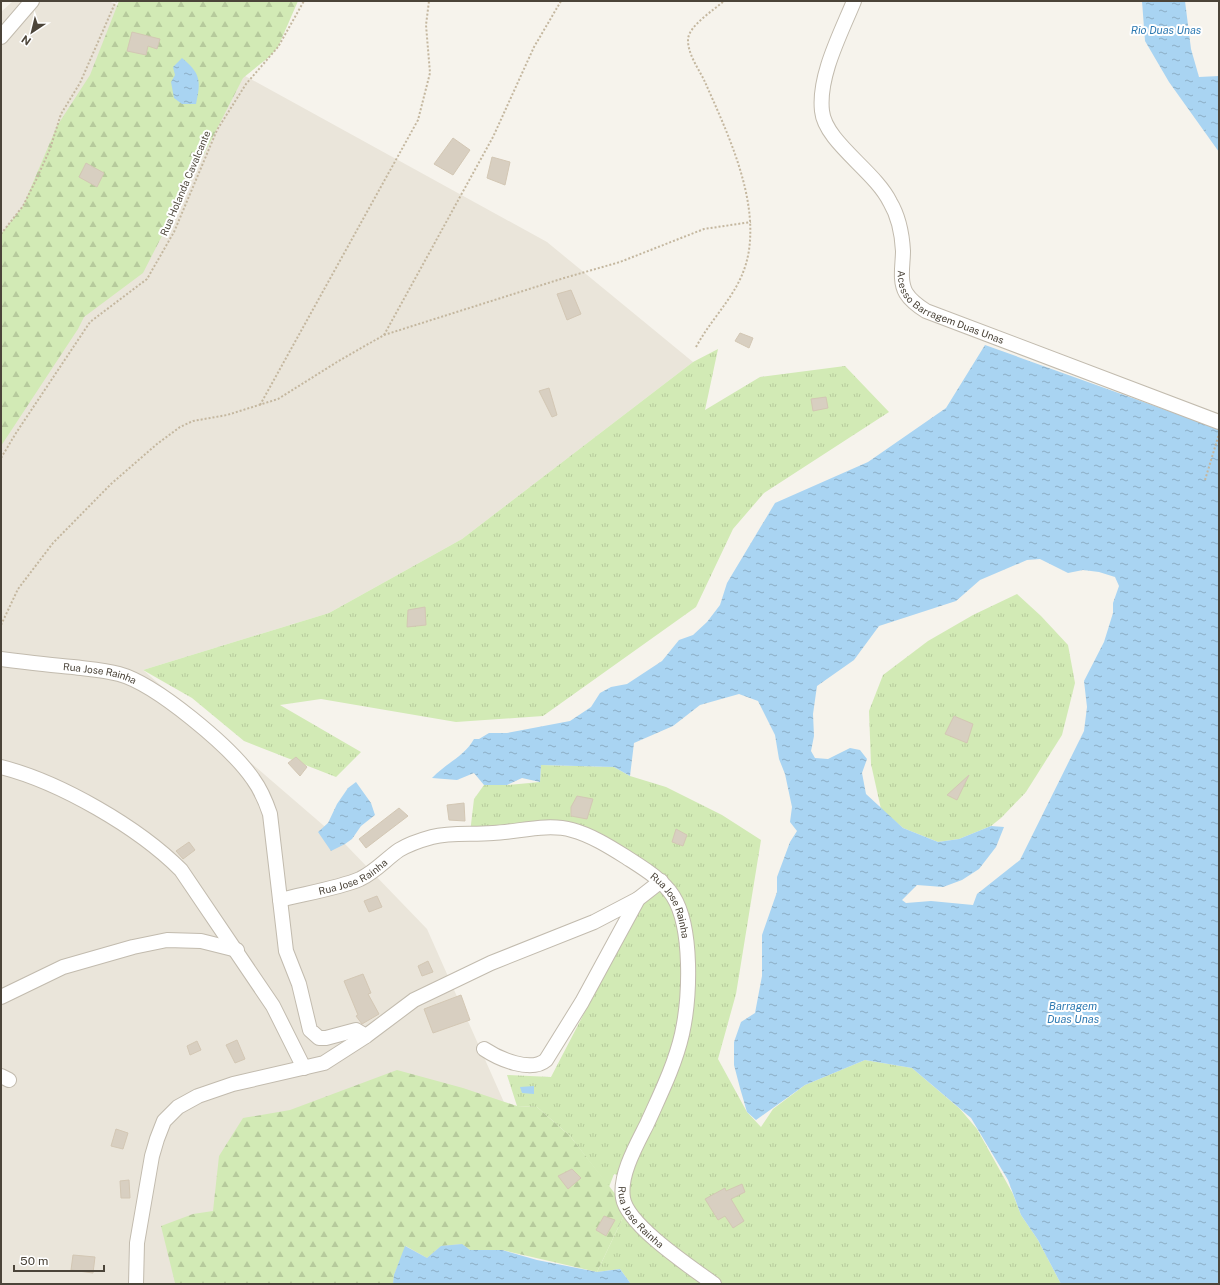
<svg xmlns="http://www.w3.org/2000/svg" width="1220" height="1285" font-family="'Public Sans',sans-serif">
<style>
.residential{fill:#eae5da}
.grass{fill:url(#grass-tufts)}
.forest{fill:url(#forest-firs)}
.water{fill:url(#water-ripples);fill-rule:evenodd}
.building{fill:#d8cfc1;stroke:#d3c7b4}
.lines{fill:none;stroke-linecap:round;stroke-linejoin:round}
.minor-casing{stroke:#c2bbae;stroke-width:16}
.path{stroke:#c4b79f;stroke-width:2;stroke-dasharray:2 2;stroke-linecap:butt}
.minor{stroke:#fff;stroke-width:14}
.labels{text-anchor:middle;stroke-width:4;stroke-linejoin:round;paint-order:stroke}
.street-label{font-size:10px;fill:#4b4439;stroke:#fff}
.water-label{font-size:11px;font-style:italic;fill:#2e7ab2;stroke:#fff}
</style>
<defs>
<pattern id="grass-tufts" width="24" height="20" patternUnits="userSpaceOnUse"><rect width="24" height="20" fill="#d2eab5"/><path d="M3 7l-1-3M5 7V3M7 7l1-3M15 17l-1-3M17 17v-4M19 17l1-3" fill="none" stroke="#b6ca9c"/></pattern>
<pattern id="forest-firs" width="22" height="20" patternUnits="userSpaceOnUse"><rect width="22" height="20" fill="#d2eab5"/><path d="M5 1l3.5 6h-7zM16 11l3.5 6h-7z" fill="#b6ca9c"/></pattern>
<pattern id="water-ripples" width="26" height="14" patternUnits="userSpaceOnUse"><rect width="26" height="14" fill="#a9d4f2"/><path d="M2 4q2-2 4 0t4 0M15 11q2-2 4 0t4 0" fill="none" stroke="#8caec5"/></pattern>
</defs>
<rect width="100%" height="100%" fill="#f6f3ec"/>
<polygon class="residential" points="13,1 109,1 547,242 693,362 462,539 329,613 143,670 345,844 427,929 527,1154 447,1284 1,1284 1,12"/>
<g class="grass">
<polygon points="718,349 705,410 760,377 845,366 889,412 764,493 733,529 696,607 543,716 456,722 321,699 280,705 361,752 336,777 244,741 192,698 143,670 329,613 462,539 693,362"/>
<polygon points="1017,594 1041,616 1068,645 1075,683 1062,735 1026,792 1001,818 991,826 959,839 938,842 903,828 881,809 871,764 869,711 883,675 928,641 973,615"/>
<polygon points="541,765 614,767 630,776 666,787 722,815 761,840 736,994 718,1059 747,1112 761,1127 773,1109 805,1085 865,1060 912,1068 960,1109 977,1129 1013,1194 1021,1215 1038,1240 1061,1284 631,1284 620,1269 597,1272 627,1209 625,1175 677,1036 621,1176 614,1174 609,1187 570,1136 537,1107 517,1106 507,1075 551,1077 641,904 653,875 616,859 572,830 503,840 470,833 474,799 484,785 507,785 540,782"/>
</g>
<g class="forest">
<polygon points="119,1 298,1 278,47 269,57 243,78 143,273 84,317 78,329 1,446 1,234 23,206 57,126 90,75"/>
<polygon points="397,1070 463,1088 517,1106 537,1107 570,1136 627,1209 597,1272 502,1250 470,1250 462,1244 441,1246 427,1258 406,1246 394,1275 393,1284 178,1284 175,1283 161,1226 193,1214 213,1211 219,1156 243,1118 290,1110"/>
</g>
<g class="water">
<polygon points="1142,1 1185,1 1191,49 1199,77 1219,76 1219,152 1169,82 1145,41"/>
<path d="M182,58C201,73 201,82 196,104H182L174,98L171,82L175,75L173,67Z"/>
<path d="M985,345L1219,429V1284H1061L1038,1240L1021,1215L1008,1180L971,1118L912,1068L865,1060L805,1085L756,1120L747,1112L740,1088L734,1065V1042L741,1022L755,1013L762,976V935L777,892V877L790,842L797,831L790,822L792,807L785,774L779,759L775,735L758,701L739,694L700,705L673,726L634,743L630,776L614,767L541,765L540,782L522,778L507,785H484L474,773L457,780L432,778C446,763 464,757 474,739H479L489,733H507L570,721L591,707L600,693L611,687L627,684L662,661L679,640L693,635L707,622L720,605L727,583L775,503L868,462L946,408ZM1040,559L1068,573L1083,570L1099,572L1115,577L1119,586L1113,603V613L1104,642L1084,681L1087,707L1084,731L1020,860L977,894L973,905L931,901L906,903L902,900L917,885L943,887L962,880L979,869L996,847L1004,827L991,826L959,839L938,842L903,828L866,794L862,773L867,759L860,750L850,748L828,759L815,758L811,751L814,736L813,714L817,686L854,660L879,626L956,601L980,580L1027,560Z"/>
<polygon points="356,782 371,803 375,815 361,826 352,839 345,844 331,851 318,832 328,823 337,804 348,788"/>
<polygon points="534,1086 534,1094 522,1093 520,1087"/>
<polygon points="462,1244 470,1250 502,1250 537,1260 597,1272 620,1269 631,1284 393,1284 394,1275 405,1246 427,1258 441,1246"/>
</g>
<g class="building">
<polygon points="132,32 160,39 157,49 148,46 146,55 127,51"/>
<polygon points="453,138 470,150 453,175 434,164"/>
<polygon points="492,157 510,162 505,185 487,178"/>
<polygon points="86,163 104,173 97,187 79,177"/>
<polygon points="571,290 581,314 567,320 557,294"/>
<polygon points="740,333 753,338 749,348 735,341"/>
<polygon points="549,388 557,415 552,417 539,391"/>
<polygon points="826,397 828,408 813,411 811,399"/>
<polygon points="425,607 426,625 407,627 408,610"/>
<polygon points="954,716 973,724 967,743 945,734"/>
<polygon points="296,757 307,767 300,776 288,763"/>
<polygon points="969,775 957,800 947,795"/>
<polygon points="577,796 593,799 587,819 571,816 571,807"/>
<polygon points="464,803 465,821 449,820 447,805"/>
<polygon points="399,808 408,816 366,848 359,839"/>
<polygon points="676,829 687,835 683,846 672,842"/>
<polygon points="189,842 195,850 183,859 176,851"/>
<polygon points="377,896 382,907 369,912 364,901"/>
<polygon points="428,961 433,972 422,976 418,966"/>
<polygon points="363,974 371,993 368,994 379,1014 362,1024 356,1016 358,1015 344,981"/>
<polygon points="461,995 470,1020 433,1033 424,1009"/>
<polygon points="237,1040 245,1059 235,1063 226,1045"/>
<polygon points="197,1041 201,1050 190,1055 187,1046"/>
<polygon points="116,1129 128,1133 123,1149 111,1146"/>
<polygon points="572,1169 581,1178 568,1189 558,1176"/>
<polygon points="129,1180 130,1198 121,1198 120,1181"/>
<polygon points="742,1184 745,1192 731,1199 744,1221 733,1228 725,1216 718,1220 705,1199 725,1188 726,1191"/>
<polygon points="604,1216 615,1220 606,1236 596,1230"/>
<polygon points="73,1255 95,1257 93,1273 71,1270"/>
</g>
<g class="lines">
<defs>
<g id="minor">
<path id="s1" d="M854,1C841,33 818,76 822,111C825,142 875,171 890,202C899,217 902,233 903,251C903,264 899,281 906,293C911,301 918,306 926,311L1219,422"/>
<polyline points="1,37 32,1"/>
<path id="s2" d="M1,659C25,662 49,665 73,667C88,669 104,670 119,674C156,684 231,747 253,779C261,790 266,802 270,814L286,951L299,984L310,1030L319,1038H326L356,1030L366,1036"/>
<path d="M1,767C60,782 138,827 181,870L273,1006L304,1068"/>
<path id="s3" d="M280,900C303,894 339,888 360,879C375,872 386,859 399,850C409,844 421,840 432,837C452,832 473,835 493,833C518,832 547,823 572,830C591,835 610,847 626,857C643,868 662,879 673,896C693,928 690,998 682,1034C675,1065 660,1095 647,1124C637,1144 619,1175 623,1198C627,1225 692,1268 714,1284"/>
<polyline points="1,997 63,967 133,947 167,940 201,941 237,950"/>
<path d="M484,1049C499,1059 531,1073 546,1060L582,1002L638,899L661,881"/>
<polyline points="1,1076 9,1080"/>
<polyline points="136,1284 137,1243 152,1156 157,1139 164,1121 178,1107 198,1096 233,1084 324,1063 366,1036 414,1000 491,963 594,922 638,899"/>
</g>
</defs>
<use href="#minor" class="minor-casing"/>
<g class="path">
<polyline points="1,234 23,206 36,180 50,149 61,114 80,83 116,1"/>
<polyline points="384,335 493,137 534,47 561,1"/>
<path d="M696,347C715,312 743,291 749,250C757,194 727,132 705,82C699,69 688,55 688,40C688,26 714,10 724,1"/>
<polyline points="260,405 418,120 430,73 426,25 429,1"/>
<polyline points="1,458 16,433 90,322 147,279 174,232 217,130 246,84 278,47 304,1"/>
<polyline points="1205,480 1219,434"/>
<polyline points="1,625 18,589 53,543 111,484 157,444 180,427 193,421 227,415 278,399 337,362 384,335 564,278 620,262 704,229 751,222"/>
</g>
<use href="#minor" class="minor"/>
</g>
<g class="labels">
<g class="street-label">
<text transform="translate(185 183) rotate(-67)" y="4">Rua Holanda Cavalcante</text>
<text dy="4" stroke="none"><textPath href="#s1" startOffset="368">Acesso Barragem Duas Unas</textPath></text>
<text dy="4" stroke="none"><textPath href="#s2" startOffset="100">Rua Jose Rainha</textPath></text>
<text dy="4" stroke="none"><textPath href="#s3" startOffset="77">Rua Jose Rainha</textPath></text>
<text dy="4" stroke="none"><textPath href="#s3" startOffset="437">Rua Jose Rainha</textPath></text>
<text dy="4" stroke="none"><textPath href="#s3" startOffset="772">Rua Jose Rainha</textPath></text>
</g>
<g class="water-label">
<text x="1166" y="34">Rio Duas Unas</text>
<text x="1073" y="1010">Barragem<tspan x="1073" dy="13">Duas Unas</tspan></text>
</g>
</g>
<rect width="1220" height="1285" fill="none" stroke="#4b4439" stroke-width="4"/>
<g transform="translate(32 32) rotate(215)" stroke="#ffffff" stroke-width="3" paint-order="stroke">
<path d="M0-3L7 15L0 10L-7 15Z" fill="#4b4439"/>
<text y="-6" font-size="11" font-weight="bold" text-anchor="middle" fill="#4b4439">N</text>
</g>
<path d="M14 1265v6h90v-6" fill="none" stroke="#4b4439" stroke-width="2"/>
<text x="20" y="1265" font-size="12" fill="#4b4439" stroke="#ffffff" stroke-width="3" paint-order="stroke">50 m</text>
</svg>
